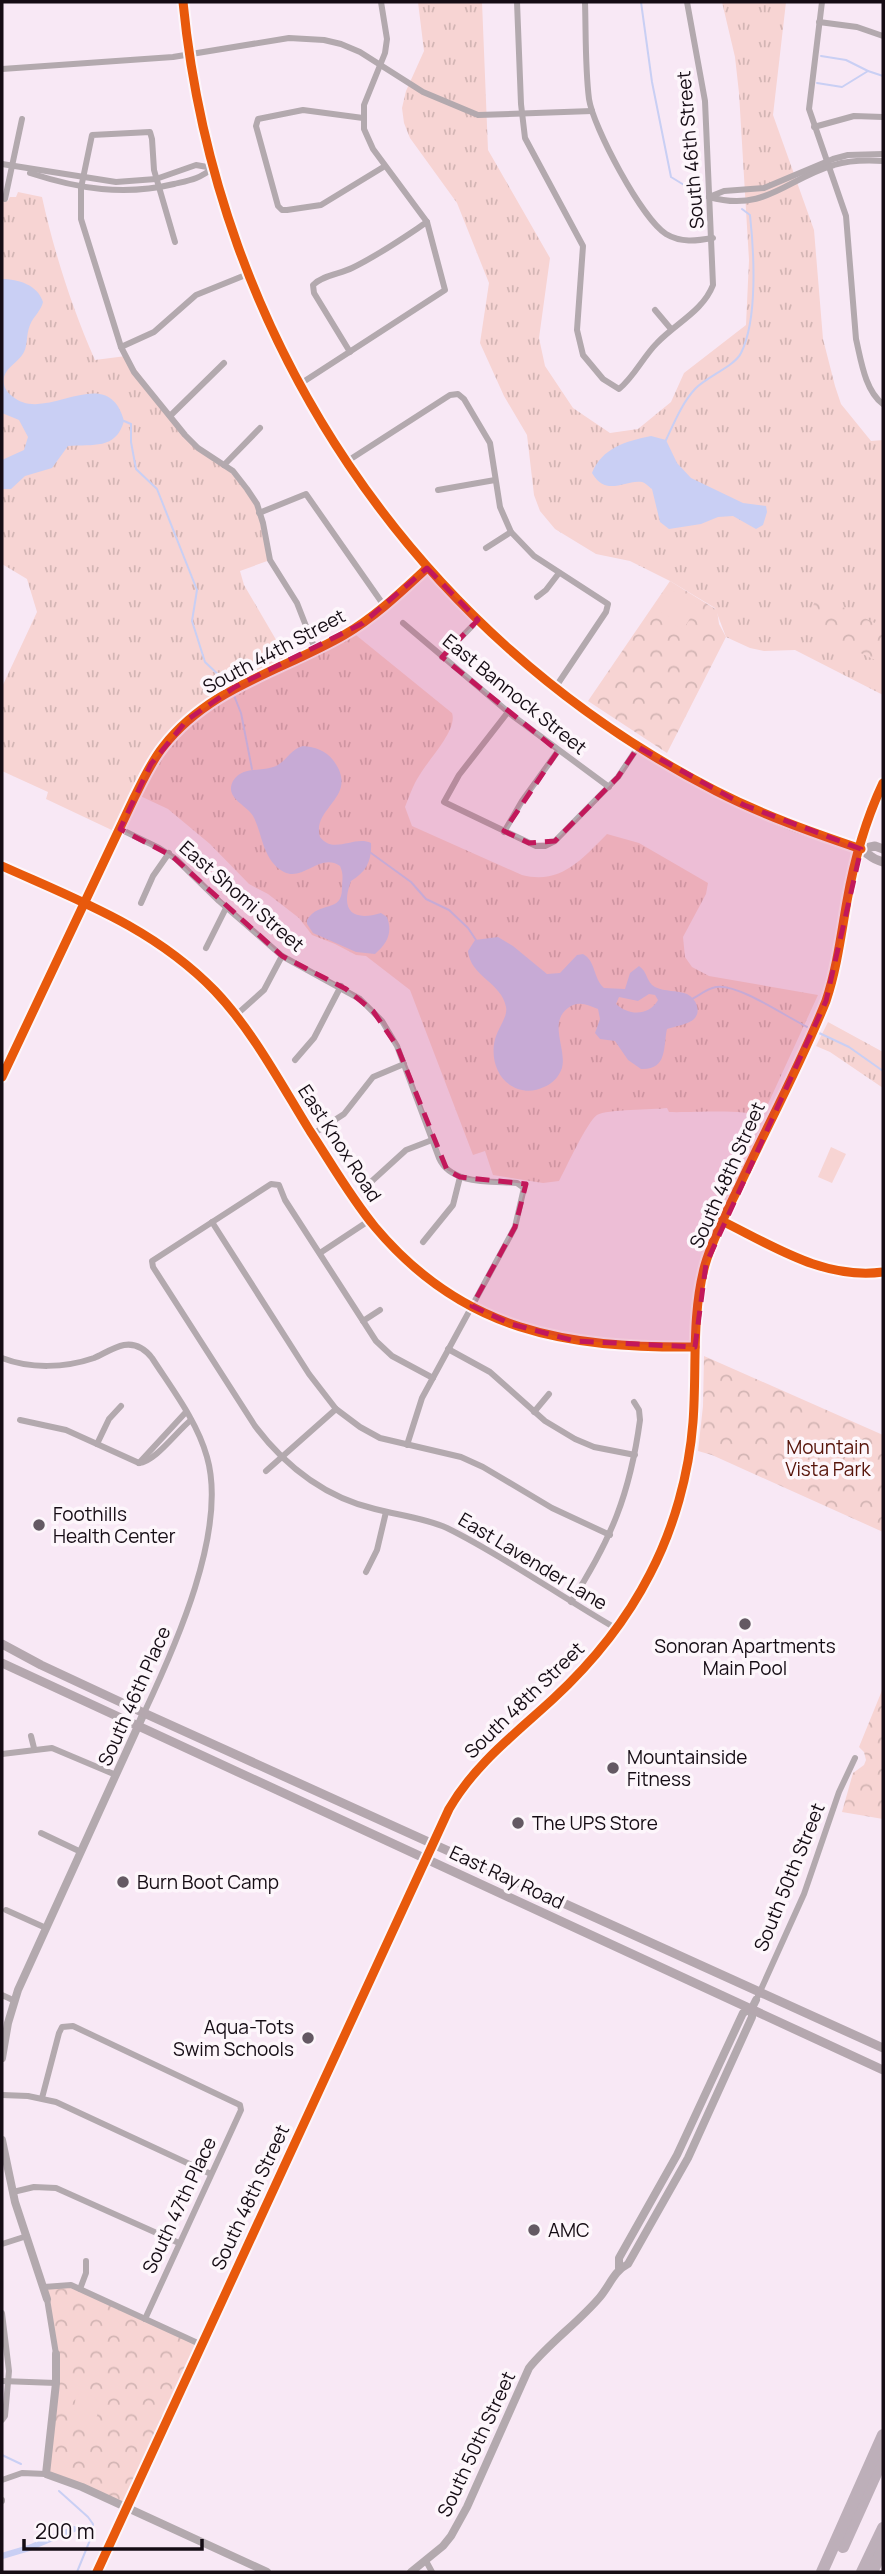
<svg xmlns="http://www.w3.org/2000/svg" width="885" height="2574" font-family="Manrope,sans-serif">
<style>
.grass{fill:url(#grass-tufts)}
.park{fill:url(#park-crowns)}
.pitch{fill:#f7d4d3}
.water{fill:#c9cff4;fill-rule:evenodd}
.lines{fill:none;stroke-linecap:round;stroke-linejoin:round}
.stream{stroke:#c9cff4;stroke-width:2}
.canal{stroke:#c9cff4;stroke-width:6}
.minor{stroke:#b3a9ae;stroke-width:6}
.tertiary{stroke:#b3a9ae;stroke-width:8}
.secondary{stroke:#b4a7ae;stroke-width:9}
.motorway{stroke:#bdafb9;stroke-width:12}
.cycleway-casing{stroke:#fdf6fb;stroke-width:13}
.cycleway{stroke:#e8590c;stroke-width:9}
.marked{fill:#c2185b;fill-opacity:0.2;stroke:#c2185b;stroke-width:5;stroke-dasharray:14 9;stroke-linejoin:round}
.poi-dot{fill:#645963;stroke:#fdf6fb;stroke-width:2.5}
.labels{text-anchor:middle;stroke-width:7;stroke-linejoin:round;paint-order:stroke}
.street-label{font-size:19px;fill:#150c14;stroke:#fdf6fb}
.park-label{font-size:19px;fill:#561309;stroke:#fdf6fb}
.poi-label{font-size:19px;fill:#150c14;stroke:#fdf6fb;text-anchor:start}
</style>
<defs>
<pattern id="grass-tufts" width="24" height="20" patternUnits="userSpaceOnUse" patternTransform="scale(1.75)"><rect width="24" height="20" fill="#f7d4d3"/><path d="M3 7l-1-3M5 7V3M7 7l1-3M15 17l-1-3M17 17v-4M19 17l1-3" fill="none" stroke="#d3b5b4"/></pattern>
<pattern id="park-crowns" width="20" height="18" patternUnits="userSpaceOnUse" patternTransform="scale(1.75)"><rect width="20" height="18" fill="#f7d4d3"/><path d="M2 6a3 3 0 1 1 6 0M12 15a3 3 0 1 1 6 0" fill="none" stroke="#d3b5b4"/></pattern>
</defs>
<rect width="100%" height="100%" fill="#f8e8f5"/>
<g class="grass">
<polygon points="418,2 482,2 488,150 550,258 539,338 545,366 573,408 610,433 638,429 671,402 684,373 746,325 749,260 739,93 735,57 722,2 786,2 773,115 814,230 823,339 835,386 841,404 871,441 883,440 883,695 795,650 764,651 750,648 726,637 715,608 670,581 630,561 596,554 555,529 540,511 534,495 527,435 504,396 480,343 489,283 457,203 410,138 404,123 402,108 406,91 424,51"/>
<path d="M18,192L42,197C54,252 72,308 95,360L126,356L185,435L224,465L257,504L270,560L240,571L244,585L289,662L351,631L452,713C458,730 428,760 419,776C413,785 409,797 405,807L412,826L522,875C561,885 582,859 607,834L639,843L708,883L706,894L683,937L685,957L692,967L709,976L818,995L762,1117C745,1108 692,1113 669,1112L667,1108C653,1110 607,1109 597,1115C587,1122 566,1168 559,1181L543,1183L493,1175L485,1151L473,1155L410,990L366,956L356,955L335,944L312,935L299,918L268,894L249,884L210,844L168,809L136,794L118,833L46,799L48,792L2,771V687L37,612L27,579L2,564V200L8,201L10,197H16Z"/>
<polygon points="828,1022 883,1052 883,1088 830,1052 816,1046"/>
</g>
<g class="park">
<polygon points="670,581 717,610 719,624 726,637 667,753 588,701"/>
<polygon points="818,595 883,627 883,664 804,625"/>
<polygon points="704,1356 883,1435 883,1532 712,1455 698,1451 703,1406"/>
<polygon points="883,1688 883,1819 842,1812 853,1773 864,1765 866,1760 864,1752 859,1747"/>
<polygon points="65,2284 202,2345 127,2508 46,2474 56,2362 44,2287"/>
</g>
<g class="pitch">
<polygon points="672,590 698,605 683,630 670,622 672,618 660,611"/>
<polygon points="831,1147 846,1154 832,1183 818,1177"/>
<polygon points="76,2394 93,2396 99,2403 97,2416 91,2422 73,2420"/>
</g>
<g class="water">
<path d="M2,279C18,279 38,285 43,302C41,311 33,317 30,325C26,334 28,344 24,352C19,362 7,366 4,377C2,384 6,392 12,396C45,426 107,359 124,421C116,450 93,444 68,446L52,468L25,476L11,489H2V460L24,450L28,437L19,420L2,413Z"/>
<path d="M651,436L666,440L677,463L691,478L743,503L766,506L767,512L763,525L756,529L733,516L718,517L701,524L669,529L660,522L652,489C649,487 646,483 642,482C625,479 607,498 592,473C602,448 626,441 651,436Z"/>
<path d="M303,746C315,747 325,750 333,760C361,797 311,807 320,837C334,855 354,835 371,843C372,861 366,872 351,881C340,910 352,922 381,913L387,917C393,933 387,944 375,954L356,952L313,933L307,924V920C319,900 342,914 342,888C342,879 344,875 340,866C320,852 303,882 284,872C262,860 263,834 253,816C247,805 224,798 233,781C242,766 259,772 273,767C285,764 290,749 303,746Z"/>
<path d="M498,937L513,946L547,974L560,973L577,955L583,954C596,961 593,978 604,988L625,989L630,973L639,966C648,972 646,982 655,987C665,992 677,990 687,994C691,996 696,1001 697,1006C702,1024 678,1025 667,1029C663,1047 668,1070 641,1069L628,1060L615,1041L600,1039L595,1033L600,1019L598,1009C588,1005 578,1000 568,1008C548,1023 567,1049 562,1068C559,1077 552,1084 544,1087C536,1091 527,1092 518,1089C497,1082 489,1056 496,1036C499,1027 508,1016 506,1007C502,983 470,976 468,951L475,940ZM649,994L655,995L658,1000C649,1016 629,1016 616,1004L619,997L638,1001Z"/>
</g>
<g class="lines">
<g class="stream">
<polyline points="641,2 652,82 671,177 689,188"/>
<polyline points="821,56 846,60 868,71"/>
<polyline points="817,83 842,87 868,71 883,76"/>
<polyline points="124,421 131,424 131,442 136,469 157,489 197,590 192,621 205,662 225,681 230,689"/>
<path d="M666,440C674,423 682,403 695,389C706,377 735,366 741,353C758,319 754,252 750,215L742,209"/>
<polyline points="233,693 241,713 252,769"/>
<polyline points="371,853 411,882 426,899 449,910 468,928 476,940"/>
<path d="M692,999C700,995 706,989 716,987C738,983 788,1018 809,1028"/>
<polyline points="817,1032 849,1047 883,1071"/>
<polyline points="2,2455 21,2464"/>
<polyline points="59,2491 88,2517 93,2524 90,2540 77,2572"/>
</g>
<polyline class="canal" points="2,2556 29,2548 74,2529"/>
<g class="minor">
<path d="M517,2L521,104L525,138L583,246L577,330L583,355L603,379L619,389C634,377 643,357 657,343C676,323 703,311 713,285L705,101L687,2"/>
<path d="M585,2C586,34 585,67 589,99C593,127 642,219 666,234C681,243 696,241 713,238"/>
<path d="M822,2L809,109L846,216L856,339C861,360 865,391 883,404"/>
<polyline points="819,22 857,27 883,36"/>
<polyline points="2,69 173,57 289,38 324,40 341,44 360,52 423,92 478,115 592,111"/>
<polyline points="363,118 303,110 258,119 256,126 278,206 282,210 287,210 321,205 385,166"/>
<polyline points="814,127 854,116 883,117"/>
<polyline points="2,164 116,182 156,179 196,165 213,168"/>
<path d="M30,173C79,189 124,196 174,184C191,180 199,179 213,168"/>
<path d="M709,197C766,213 787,178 834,165C850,160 867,160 883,161"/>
<polyline points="709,197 724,191 764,188 833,159 848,155 883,154"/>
<polyline points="5,199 22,119"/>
<polyline points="175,242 154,170 152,139 150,132 92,135 81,188 81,219 121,347 134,372 185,435 198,448 233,471 247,489 257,504 263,523 270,560 297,603 315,649"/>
<polyline points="655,310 671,329"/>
<polyline points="121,347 154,332 196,295 248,274"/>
<path d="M350,352L314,293L313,285C323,275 340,274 352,268C379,255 403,238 427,222"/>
<polyline points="300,384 445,290 427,222 373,149 364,129 364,105 385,53 387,39 381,2"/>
<polyline points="170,416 224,363"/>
<polyline points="346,462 450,395 458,394 464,399 490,443 500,507 511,532 534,556 608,604 606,612 555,688"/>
<polyline points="224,465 260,428"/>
<polyline points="438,490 495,480"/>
<polyline points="259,513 306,494 385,607"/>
<polyline points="486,548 511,532"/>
<polyline points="537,597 546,590 559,573"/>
<polyline points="403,623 513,716 609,787"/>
<polyline points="442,657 478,620"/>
<polyline points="508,712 459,775 444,802 536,846 545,846 555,841 618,777 638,747"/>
<path d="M120,829L159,848L176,859L219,901L282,956L360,999L382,1021L397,1046L439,1158C451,1185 491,1181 517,1183L524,1188L515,1227L422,1398L407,1445"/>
<polyline points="504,832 522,801 558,751"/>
<polyline points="141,903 153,876 169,853"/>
<polyline points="206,948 226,908"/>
<polyline points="235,1016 264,990 282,956"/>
<polyline points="295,1060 314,1038 341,986"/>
<polyline points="313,1134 344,1114 373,1077 404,1064"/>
<polyline points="372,1181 406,1150 432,1140"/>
<path d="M722,1221C773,1246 824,1280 883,1272"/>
<polyline points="212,1222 309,1374 336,1409 360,1427 380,1438 461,1457 483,1467 552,1508 610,1535"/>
<polyline points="423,1242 453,1205 460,1177"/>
<polyline points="320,1253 370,1220"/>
<polyline points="363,1321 380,1310"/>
<polyline points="448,1349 490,1372 545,1421 575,1439 594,1447 635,1455"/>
<path d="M2,1358C30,1369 65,1368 94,1358C103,1354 114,1347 124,1345C136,1343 145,1349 152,1358C172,1389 197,1421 207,1457C228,1530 175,1647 144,1713"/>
<path d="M433,1378L392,1356L376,1341L285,1200L279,1185L271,1184L152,1261L153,1267L255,1426C286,1467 325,1497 375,1509C398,1515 425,1518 447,1528C504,1556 561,1597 617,1629"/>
<polyline points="534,1412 549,1394"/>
<polyline points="20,1420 66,1430 139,1463"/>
<polyline points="97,1444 109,1419 121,1406"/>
<polyline points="139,1463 186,1412"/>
<path d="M139,1463C155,1462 177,1431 191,1420"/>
<polyline points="266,1471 336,1409"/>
<polyline points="366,1572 377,1550 386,1512"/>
<path d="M571,1602C611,1540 630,1494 640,1420L639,1410L634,1402"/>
<polyline points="31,1736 34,1748"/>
<polyline points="2,1754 52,1748 116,1775"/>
<polyline points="41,1833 81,1852"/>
<polyline points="6,1910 46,1928"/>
<polyline points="2,1995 15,2001"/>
<polyline points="758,1996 804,1894 839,1792 855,1758"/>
<polyline points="2,2095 28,2096 56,2102 211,2174"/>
<polyline points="42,2098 59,2033 62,2027 73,2026 240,2105 241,2110 145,2319"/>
<polyline points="13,2192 34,2187 56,2188 179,2243"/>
<polyline points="2,2244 27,2236"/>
<polyline points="44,2287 71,2285 202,2345"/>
<polyline points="80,2289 86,2273 86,2261"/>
<polyline points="47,2299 56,2354"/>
<polyline points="2,2313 9,2371 5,2416 2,2420"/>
<polyline points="2,2381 56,2383"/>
<polyline points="2,2480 22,2473 46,2474"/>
<polyline points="2,2500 2,2501"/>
<polyline points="426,2561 432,2572"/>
</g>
<g class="tertiary">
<path d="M2,866C80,901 154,928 215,991C253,1031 281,1084 310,1131C331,1163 351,1198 375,1227C463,1332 566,1348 695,1347"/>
<path d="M2,1077L134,798C143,780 151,762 163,747C209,687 282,671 344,635C375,617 401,592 427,568"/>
<polyline points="2,2058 8,2023 18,1990 144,1713"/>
<polyline points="2,2140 15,2202 47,2299"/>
<polyline points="619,2268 619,2258 677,2155 743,2013 752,2008"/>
<polyline points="56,2354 56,2383 46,2474 82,2487 267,2572"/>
<path d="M411,2572L443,2546L451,2536L467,2507L529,2368C550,2342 578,2323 600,2297C610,2285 614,2271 628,2264L688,2158L752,2017V2008L756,2000"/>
</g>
<g class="secondary">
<path d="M183,2C217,343 424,655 737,801C757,810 776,821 796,828C816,835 839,839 858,848C869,853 870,859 883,862"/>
<polyline points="861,849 875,846 883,849"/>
<polyline points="2,1644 41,1665 144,1713 883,2048"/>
<polyline points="2,1663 883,2070"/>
<path d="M97,2572L449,1809C475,1764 515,1734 553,1699C592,1663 626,1621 650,1574C674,1528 689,1474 693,1422C697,1370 691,1316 705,1265C714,1234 730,1206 743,1178C771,1119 802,1061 826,1001C837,968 841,935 847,901C854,861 866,819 883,783"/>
</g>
<g class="motorway">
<polyline points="843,2547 883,2458"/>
<polyline points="822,2572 883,2435"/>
<polyline points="862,2572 883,2528"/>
<polyline points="872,2572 883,2549"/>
</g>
<defs>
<g id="cycleway">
<path d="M183,2C216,339 414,636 716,791C763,815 811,832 861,849"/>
<path d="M2,866C80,901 154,928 215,991C253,1031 281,1084 310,1131C331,1163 351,1198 375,1227C463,1332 566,1348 695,1347"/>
<path d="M2,1077L134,798C143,780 151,762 163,747C209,687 282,671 344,635C375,617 401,592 427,568"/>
<path d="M722,1221C773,1246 824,1280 883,1272"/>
<path d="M97,2572L449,1809C475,1764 515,1734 553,1699C592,1663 626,1621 650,1574C674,1528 689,1474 693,1422C697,1370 691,1316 705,1265C714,1234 730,1206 743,1178C771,1119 802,1061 826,1001C837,968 841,935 847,901C854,861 866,819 883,783"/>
</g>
</defs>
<use href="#cycleway" class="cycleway-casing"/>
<use href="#cycleway" class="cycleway"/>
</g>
<path class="marked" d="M427,568L478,620L442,657L558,751L504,831L529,843L555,841L618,777L638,747L744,805L861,849L826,1001L706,1264L695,1347L575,1341L511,1324L472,1306L515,1227L526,1184L460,1177L447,1170L397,1046L373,1011L346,989L282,956L172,856L120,829L151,764L187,720L235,687L363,623Z"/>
<g class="poi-dot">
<circle cx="39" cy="1525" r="7"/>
<circle cx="745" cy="1624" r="7"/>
<circle cx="613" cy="1768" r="7"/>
<circle cx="518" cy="1823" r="7"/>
<circle cx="123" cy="1882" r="7"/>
<circle cx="308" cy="2038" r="7"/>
<circle cx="534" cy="2230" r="7"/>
</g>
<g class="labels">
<g class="street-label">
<text transform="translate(690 150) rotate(-95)" y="7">South 46th Street</text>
<text transform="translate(274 651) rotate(-28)" y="7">South 44th Street</text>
<text transform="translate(515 694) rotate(39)" y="7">East Bannock Street</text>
<text transform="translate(242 896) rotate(41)" y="7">East Shomi Street</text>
<text transform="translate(340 1143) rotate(57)" y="7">East Knox Road</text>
<text transform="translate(727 1175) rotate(-66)" y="7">South 48th Street</text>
<text transform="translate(533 1561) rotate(31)" y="7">East Lavender Lane</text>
<text transform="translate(134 1696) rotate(-66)" y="7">South 46th Place</text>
<text transform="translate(524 1700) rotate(-44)" y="7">South 48th Street</text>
<text transform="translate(507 1877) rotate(25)" y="7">East Ray Road</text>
<text transform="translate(789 1877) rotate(-68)" y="7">South 50th Street</text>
<text transform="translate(250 2197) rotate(-65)" y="7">South 48th Street</text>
<text transform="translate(179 2205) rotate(-65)" y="7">South 47th Place</text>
<text transform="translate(476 2444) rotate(-65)" y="7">South 50th Street</text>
</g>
<g class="park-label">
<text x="828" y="1454">Mountain<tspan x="828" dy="22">Vista Park</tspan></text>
</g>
<g class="poi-label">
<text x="53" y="1521">Foothills<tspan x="53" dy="22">Health Center</tspan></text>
<text x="745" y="1653" text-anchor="middle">Sonoran Apartments<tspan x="745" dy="22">Main Pool</tspan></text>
<text x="627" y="1764">Mountainside<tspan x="627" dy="22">Fitness</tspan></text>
<text x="532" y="1830">The UPS Store</text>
<text x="137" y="1889">Burn Boot Camp</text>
<text x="294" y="2034" text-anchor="end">Aqua-Tots<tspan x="294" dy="22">Swim Schools</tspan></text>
<text x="548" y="2237">AMC</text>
</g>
</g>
<rect width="885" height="2574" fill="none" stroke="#150c14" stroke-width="7"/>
<path d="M24 2539v10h178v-10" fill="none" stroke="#150c14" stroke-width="3.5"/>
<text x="35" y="2539" font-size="21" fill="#150c14" stroke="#fdf6fb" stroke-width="5" paint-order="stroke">200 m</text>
</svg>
